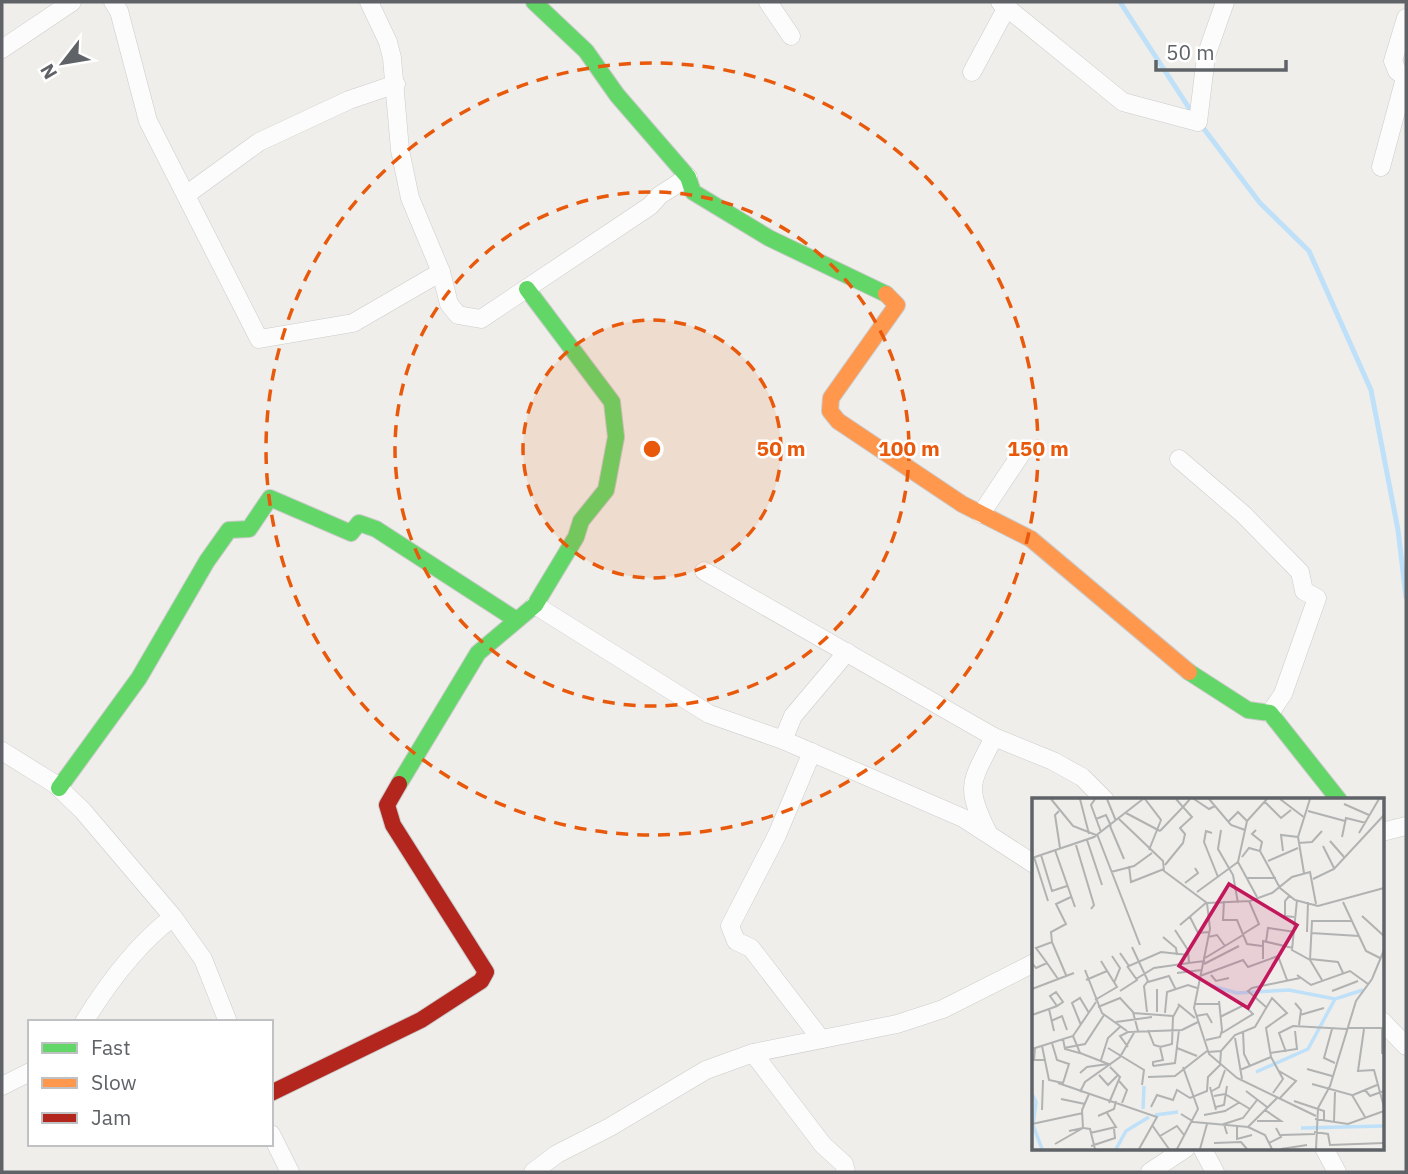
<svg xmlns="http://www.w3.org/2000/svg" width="1408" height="1174" font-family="'IBM Plex Sans',sans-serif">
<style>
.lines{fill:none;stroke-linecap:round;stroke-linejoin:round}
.stream{stroke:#bfe0f9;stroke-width:5}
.street-casing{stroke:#cbcccc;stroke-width:19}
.fast-casing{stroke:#cacacb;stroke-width:18}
.slow-casing{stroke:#cacacb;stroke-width:18}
.jam-casing{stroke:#cacacb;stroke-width:18}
.street{stroke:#fdfcfc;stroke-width:18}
.fast{stroke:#63d668;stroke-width:16}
.slow{stroke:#ff974d;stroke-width:16}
.jam{stroke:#b3261e;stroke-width:16}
.ring{fill:none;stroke:#e8590c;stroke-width:3.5;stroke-dasharray:12 9}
.inset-river{fill:none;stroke:#bfe0f9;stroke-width:3.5}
.inset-road{fill:none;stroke:#b1b2b2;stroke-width:2}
.view{fill:#c2185b;fill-opacity:0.15;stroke:#c2185b;stroke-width:3.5}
.inset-edge{fill:none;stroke:#5f6368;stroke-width:3.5}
.centre{fill:#e8590c;stroke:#fff;stroke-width:3.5}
.ring-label{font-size:21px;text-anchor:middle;font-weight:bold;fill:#e8590c;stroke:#fff;stroke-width:5;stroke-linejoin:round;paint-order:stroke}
</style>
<rect width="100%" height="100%" fill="#efeeea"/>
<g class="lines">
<g class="stream">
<polyline points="1120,2 1193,114"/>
<polyline points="1201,125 1260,203 1309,251 1371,390 1398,530 1406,597"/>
</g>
<defs>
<g id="street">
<polyline points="113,2 119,11 148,121 259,339 353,323 441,272"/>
<polyline points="369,2 388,42 392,58 400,150 410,198 441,272 449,304 458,315 481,319 650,206 660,195 688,177"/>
<polyline points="768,2 791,36"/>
<polyline points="1000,2 1123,102 1198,122 1206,56 1225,2"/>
<polyline points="1406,18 1393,61 1397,71 1406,78"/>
<polyline points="2,49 72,2"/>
<polyline points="972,72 1007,7"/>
<polyline points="1381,167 1405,78"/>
<polyline points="186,195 259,142 349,100 396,84"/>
<polyline points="1179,459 1243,514 1300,572 1304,591 1317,598 1283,694 1270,713"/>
<polyline points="981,514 1023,451"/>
<polyline points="704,571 994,737 1053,761 1082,777 1105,800"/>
<polyline points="535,605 709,714 783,740 963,818 1034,864"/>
<polyline points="783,740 793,716 847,652"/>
<polyline points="2,751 55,784 83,811 173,917 203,959 228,1022"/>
<polyline points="812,752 777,835 730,926 736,941 751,948 821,1039"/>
<polyline points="1382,832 1406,826"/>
<path d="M988,833C964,785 971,783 994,737"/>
<polyline points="1382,1021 1406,1046"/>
<path d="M84,1022C108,983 136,945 173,917"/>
<polyline points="753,1053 823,1145 844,1164 846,1172"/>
<polyline points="2,1086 30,1072"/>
<polyline points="271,1134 290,1172"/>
<polyline points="1202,1148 1215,1172"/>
<polyline points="1324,1148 1337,1172"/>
<polyline points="533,1172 557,1154 610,1127 706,1070 753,1053 897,1024 943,1009 1034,963"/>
<polyline points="1150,1172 1186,1148"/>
</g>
<g id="fast">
<polyline points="534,2 586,51 617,95 688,177 693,192 769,238 886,294"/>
<polyline points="1189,672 1248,710 1270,713 1339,800"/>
<polyline points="399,784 478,653 535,605 576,537 581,521 606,490 616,437 612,402 527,289"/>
<polyline points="59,788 139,678 207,561 229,530 249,529 270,498 351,533 359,523 376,529 515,619"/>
</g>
<polyline id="slow" points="886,294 897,305 831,398 830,411 838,421 962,504 1031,539 1189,672"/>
<polyline id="jam" points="271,1093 421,1020 481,981 486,972 393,825 387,805 399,784"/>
</defs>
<use href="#street" class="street-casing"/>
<use href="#fast" class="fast-casing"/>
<use href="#slow" class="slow-casing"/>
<use href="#jam" class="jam-casing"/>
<use href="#street" class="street"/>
<use href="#fast" class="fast"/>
<use href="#slow" class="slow"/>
<use href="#jam" class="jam"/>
</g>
<circle cx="652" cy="449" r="129" fill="#e8590c" fill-opacity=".12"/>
<g class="ring">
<circle cx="652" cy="449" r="129"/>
<circle cx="652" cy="449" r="257"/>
<circle cx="652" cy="449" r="386"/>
</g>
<g transform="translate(1032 798)">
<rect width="352" height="352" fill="#efeeea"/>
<path class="inset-river" d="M180,188L205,195L257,192L303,201L331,192M224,274L276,251L303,201M0,296L4,304L1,327L10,351M111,311L112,288M123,317L146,314M269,330L352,328M84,351L94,333L117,319"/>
<path class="inset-road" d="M19,1L41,28L64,37M48,1L57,36M63,1L59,7L69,34M75,1L84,23M113,1L129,22L117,52M162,1L177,11L183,8M177,1L199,27L213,32M248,1L273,20M233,4L249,20L259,12M312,6L337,17M27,13L23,17L28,50M276,13L313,23M94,15L128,33M64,21L74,17L79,28M87,21L131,63L132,73L175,105L178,131L162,210L177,256L205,280L284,318M196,24L206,14L215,23M78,28L92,61M189,32L186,51L201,77L206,105M224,32L220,36L230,44L228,53M128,33L151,9L144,1M180,35L174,33L172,44L186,79M327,35L347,1M65,36L108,147M310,39L314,20L334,25M55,42L70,87M298,43L312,59M266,45L280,44L290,33M44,47L62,107L59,111M291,48L302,70M23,52L43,109M251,53L249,37L266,39M9,57L20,93L35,88M2,59L16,103M210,59L217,50L228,53L248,90L263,102L286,108L352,90M0,60L62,39L111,1M236,63L266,50M206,64L225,99M133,67L151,45L153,36L148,30L160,19L151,9L158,1M97,68L99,84L132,71M79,74L102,68L120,55M272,75L266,39L278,1M214,80H244M281,81L302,71L352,17M153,85L166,75L163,70M165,94L206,64L215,23L235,1M258,97L253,103V118L262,119M265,102L260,152L278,162L290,182M192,103L191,122H205L215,146L230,148M311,104L334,153L348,160M175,105L218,103L240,95L260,79L278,74L284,106M330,118L352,138M158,119L166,135L177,134M148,127L175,104M143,132L156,152L157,165L173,163M275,134L276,104M279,135L327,138M211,136L227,126L217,103M131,139L144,150L145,157M176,139L185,137L193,148M20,144L19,134L34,126L24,106L39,99M234,144L236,130L263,134M100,149L116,183L112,188L115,214M88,155L97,168L129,154L156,157M80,158L88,170L82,185M173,160L211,137M231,161V143L261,150M278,161L306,164L311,175M278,162L280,123H319M0,165L4,170L15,165L26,181M15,165L4,150L20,144L34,177M172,166L207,148M53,172L70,215L95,233M145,175L170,172M179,177L184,183L197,180M265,177L279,187L318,173L336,186M168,178L211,162L216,169L246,158L255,182M104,181L122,170L157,165M54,182L75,173M116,184L137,178L144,192M0,191L42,175M88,193L105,182L95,168M300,193L326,183M63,202L85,189L69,163M263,205L269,212L267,227M146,206L163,220M162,206H187M66,209L88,200L101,214L106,233M234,209L216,193L220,190L268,180M17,211L22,233M125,214V191M101,215L141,218M133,215L135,194L156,187L165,190M0,217L17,211L25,208L31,204L24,194L18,198L25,208M268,217L292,210M164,218L175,216L180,225M188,219L212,207L221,216L190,235M19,223L30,218L35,232M84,224L120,219M49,227L40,205L48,200L57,215M315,230H352M350,230V256M300,231L292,260L303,265M332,231L326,273L342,272L352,309M116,232L122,247L129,249M211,233L212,256L218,268M41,238L48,255L79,267M203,240L210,281M31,241L33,251L51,256M174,242L188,239L190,232L187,203M10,248L17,282L31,285L37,266L25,262L20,245M96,249L88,238L96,234L150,232L166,224M3,250L2,262H14M32,250L53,246L72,217M76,250L112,272L110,287M145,250L165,258M0,251L41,238L64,204M176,254L189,253L203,237L223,229L240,200L255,215L234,230L239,259L251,281L241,295M254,254L247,235L261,228L315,231M238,255L265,251L263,233M69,262L76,240L89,228M121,268V264L131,262L128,249L140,246L141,219L147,208M121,268L143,265L147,232M275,271L300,278M208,272L239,259M247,273L264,283L248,300M48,275L55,269L76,266M67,277L76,287L86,277M116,279L143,278L175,253M87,283L95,292L90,305M26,285L125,319L107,351M280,286L320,297L333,319M178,289L184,312M333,292L338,298L352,293M180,293L187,289L193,272M214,293L235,309M48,294L53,284L88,259L103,233M57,296L50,312L51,330L58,331L63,351M321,297L345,287M182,298L193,296L218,311M29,301L53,306M262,303L292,313V322M77,305L88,279L78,269M119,309L125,297L141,302L145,292L158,300L175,293L176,279L188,267L189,253M184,309L192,307L195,288M10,312L11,282M149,316L162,324L216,329L246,299M172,317L193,313L208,304M66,318L82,311L84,303M283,321L316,326L352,313M225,323H249L233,312M302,323L303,294M0,326L51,315M120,327L137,351M205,329V341L220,337M216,329L233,337L240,351M282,334L296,336L298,347L352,345M58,335L84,329L75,315M195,336L192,326L211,320L225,302M249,337L283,336M128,338L145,328L152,337M182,345L209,344L215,351M237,345L249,339L244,330M23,346L51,330L37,333M59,348L83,340L82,331M145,351L166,311L151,269M168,351L175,326M249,351L275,347M284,351L286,310L298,288L324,203L340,181L352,152"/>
<path class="view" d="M197,86L265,127L216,210L147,168Z"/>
<rect width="352" height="352" class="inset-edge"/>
</g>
<circle cx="652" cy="449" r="10" class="centre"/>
<g class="ring-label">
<text x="781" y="456">50 m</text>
<text x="909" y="456">100 m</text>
<text x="1038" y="456">150 m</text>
</g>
<rect width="1408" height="1174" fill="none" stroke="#5f6368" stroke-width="7"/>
<rect x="28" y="1020" width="245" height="126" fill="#ffffff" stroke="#bfc1c3" stroke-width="2"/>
<rect x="42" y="1043" width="35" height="10" fill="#63d668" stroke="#bfc1c3" stroke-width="2"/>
<text x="91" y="1055" font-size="21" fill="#5f6368">Fast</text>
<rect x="42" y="1078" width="35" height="10" fill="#ff974d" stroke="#bfc1c3" stroke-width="2"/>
<text x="91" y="1090" font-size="21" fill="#5f6368">Slow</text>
<rect x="42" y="1113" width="35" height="10" fill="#b3261e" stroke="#bfc1c3" stroke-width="2"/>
<text x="91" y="1125" font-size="21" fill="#5f6368">Jam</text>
<g transform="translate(63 63) rotate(239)" stroke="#ffffff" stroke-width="5" paint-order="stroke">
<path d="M0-5L12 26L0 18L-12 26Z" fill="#5f6368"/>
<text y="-10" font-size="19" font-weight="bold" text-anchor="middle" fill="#5f6368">N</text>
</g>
<path d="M1156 60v10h130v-10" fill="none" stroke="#5f6368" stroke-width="3.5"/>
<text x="1166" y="60" font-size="21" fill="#5f6368" stroke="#ffffff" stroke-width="5" paint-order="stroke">50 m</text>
</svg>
